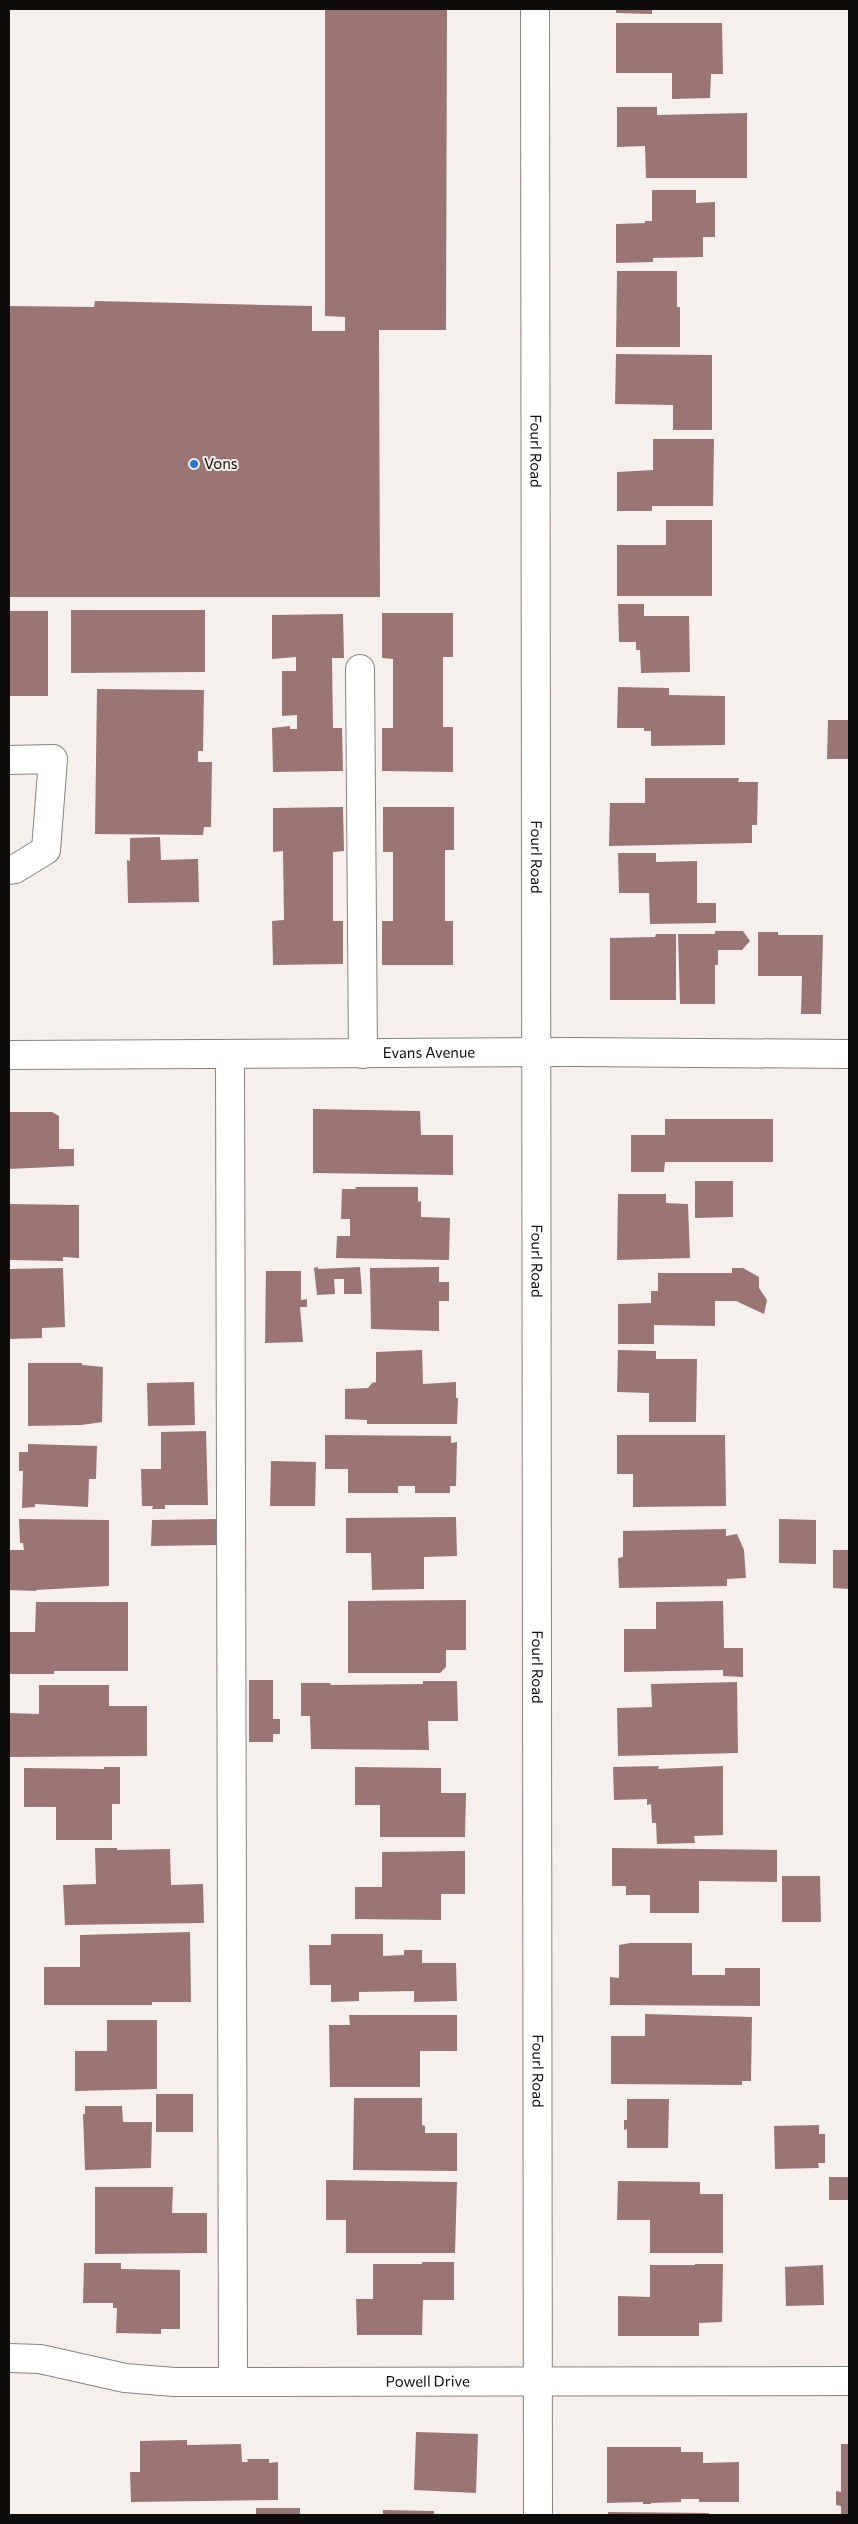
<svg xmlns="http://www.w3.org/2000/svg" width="858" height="2524" font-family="Commissioner,sans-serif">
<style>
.building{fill:#9a7574}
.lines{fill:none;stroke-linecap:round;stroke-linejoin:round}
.minor-casing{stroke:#898380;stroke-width:30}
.minor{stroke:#fff;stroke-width:28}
.poi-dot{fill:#2975c5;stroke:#f6f0ed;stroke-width:2}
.labels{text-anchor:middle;stroke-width:4;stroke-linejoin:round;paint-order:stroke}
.street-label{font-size:15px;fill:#0f0d0c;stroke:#f6f0ed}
.poi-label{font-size:15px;fill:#0f0d0c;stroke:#f6f0ed;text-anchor:start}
</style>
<rect width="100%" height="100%" fill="#f6f0ed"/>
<g class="building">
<polygon points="325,9 447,9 446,330 379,330 380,597 9,597 9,306 94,307 95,301 312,306 312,331 345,331 345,317 325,316"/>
<polygon points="616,9 652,9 652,14 616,13"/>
<polygon points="616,23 722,23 723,74 711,74 710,98 672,99 672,73 616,73"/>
<polygon points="617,107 657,107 657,115 747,113 747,178 646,178 645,146 617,147"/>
<polygon points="652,190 696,190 696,203 715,202 715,237 703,237 703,257 653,258 653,262 616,263 616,224 645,223 645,221 652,221"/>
<polygon points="617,271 677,271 677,307 680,307 680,347 616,347"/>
<polygon points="616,354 712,355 712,430 673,430 673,405 615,404"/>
<polygon points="653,439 714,439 713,506 652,506 652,511 617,511 617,472 653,470"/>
<polygon points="666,520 712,520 712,596 617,596 617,545 666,545"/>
<polygon points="618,604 644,604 644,616 689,616 690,672 641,673 640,650 636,650 636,642 619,642"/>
<polygon points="71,610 205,610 205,672 71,673"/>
<rect x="9" y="611" width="39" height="85"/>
<polygon points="382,613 453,613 453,657 443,657 443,727 453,727 453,772 382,771 382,728 393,728 393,659 382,658"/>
<polygon points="343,614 344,658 332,658 333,728 342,728 343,771 273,772 272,728 290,726 290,729 297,729 297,715 282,716 282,671 296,671 296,657 272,659 272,615"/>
<polygon points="618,687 669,688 669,695 725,696 725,745 651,746 651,731 644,731 644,728 617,728"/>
<polygon points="97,689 204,690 203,751 198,751 198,762 212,762 211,827 204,827 203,835 95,834"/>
<polygon points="828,720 849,720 849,759 827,759"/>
<polygon points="645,778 739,778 738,782 758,782 757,825 752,825 752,843 609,846 610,803 645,803"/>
<polygon points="343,807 344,851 333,852 333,921 343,921 343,964 273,965 272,921 284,920 283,851 273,852 273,808"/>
<polygon points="383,807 454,807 454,850 445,850 445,921 453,921 453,965 382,965 382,921 393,921 393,852 383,852"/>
<polygon points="160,837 161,860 198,859 199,902 128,903 127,860 130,861 130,838"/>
<polygon points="618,853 656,853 656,862 697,861 697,903 716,903 716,923 650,924 649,893 619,893"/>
<polygon points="715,931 743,931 750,941 742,950 718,950 718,965 715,965 715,1004 680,1004 678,934 715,934"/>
<polygon points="758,932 778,932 778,935 823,935 821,1014 801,1014 802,976 758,976"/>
<polygon points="656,934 676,934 676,1000 610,1000 610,938 655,937"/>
<polygon points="313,1109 420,1111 421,1135 453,1135 453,1175 313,1173"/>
<polygon points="9,1112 52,1112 59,1116 59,1149 74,1149 74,1166 9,1169"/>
<polygon points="665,1119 773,1119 773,1162 665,1162 664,1172 631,1172 631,1135 665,1135"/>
<polygon points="695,1181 733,1181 733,1217 695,1218"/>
<polygon points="355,1187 418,1187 418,1202 421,1201 421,1217 450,1218 449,1260 336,1258 337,1236 350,1236 350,1219 341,1219 342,1189 356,1189"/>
<polygon points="618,1194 666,1194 666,1203 688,1204 690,1258 617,1260"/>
<polygon points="9,1204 79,1205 79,1258 63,1257 63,1261 9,1260"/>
<polygon points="318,1267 318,1269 360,1267 362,1294 344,1294 344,1279 334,1279 335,1294 317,1295 314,1268"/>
<polygon points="439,1267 439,1282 449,1282 449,1301 439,1301 439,1331 371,1329 370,1268"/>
<polygon points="63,1268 65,1327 42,1328 42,1338 9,1339 9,1269"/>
<polygon points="732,1268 743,1268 759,1277 759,1288 767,1300 764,1314 736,1301 715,1301 715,1326 654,1325 654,1344 618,1344 618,1304 651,1303 651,1291 658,1291 658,1273 732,1273"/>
<polygon points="266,1271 301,1271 301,1300 307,1299 307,1307 300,1307 303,1342 265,1343"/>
<polygon points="422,1350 423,1384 456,1382 456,1398 458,1398 457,1424 367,1424 367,1420 345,1419 345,1389 368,1388 372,1383 376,1382 376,1352"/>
<polygon points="618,1350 656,1351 656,1359 697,1359 696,1422 649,1422 649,1393 617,1392"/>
<polygon points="28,1363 82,1363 82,1365 103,1367 102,1422 82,1425 28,1426"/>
<polygon points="194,1382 195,1425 148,1426 147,1383"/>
<polygon points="206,1431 208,1505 165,1505 165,1509 152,1509 153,1506 142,1506 141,1469 161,1469 161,1432"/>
<polygon points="325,1435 451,1436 451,1443 457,1442 456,1486 450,1486 450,1493 415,1493 415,1486 398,1486 398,1493 348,1493 348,1469 325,1469"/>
<polygon points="617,1435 725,1435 726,1506 633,1507 633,1474 617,1474"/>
<polygon points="28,1444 97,1446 96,1479 89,1479 88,1507 35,1504 35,1507 22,1508 23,1471 19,1471 19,1452 28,1452"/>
<polygon points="271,1461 316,1462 315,1506 270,1506"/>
<polygon points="456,1517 457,1556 424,1557 424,1589 372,1590 371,1553 346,1553 346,1518"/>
<polygon points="19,1519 109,1520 109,1586 36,1590 36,1591 9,1590 9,1550 24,1550 23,1543 20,1543"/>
<polygon points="218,1519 218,1545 151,1546 152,1520"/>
<polygon points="779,1519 816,1520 816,1564 779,1563"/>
<polygon points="726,1529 726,1536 737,1534 744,1550 746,1578 727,1579 727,1586 619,1588 618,1558 623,1557 623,1531"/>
<polygon points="833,1550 849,1550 849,1589 833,1588"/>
<polygon points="466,1600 466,1650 446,1650 446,1667 440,1673 348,1673 348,1601"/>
<polygon points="723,1601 724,1648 743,1648 743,1677 723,1676 723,1670 624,1672 624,1629 656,1629 656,1602"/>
<polygon points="36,1602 128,1602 128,1671 54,1671 54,1674 9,1674 9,1632 35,1632"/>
<polygon points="249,1680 273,1680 273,1719 280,1719 280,1734 273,1734 273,1742 249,1742"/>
<polygon points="423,1681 457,1681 458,1721 428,1721 429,1750 311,1749 310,1716 301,1716 301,1683 330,1683 331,1685 423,1684"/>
<polygon points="737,1682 738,1753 618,1756 617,1708 652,1707 651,1684"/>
<polygon points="39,1685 109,1685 109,1706 147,1706 147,1756 9,1757 9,1713 39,1714"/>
<polygon points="659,1766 658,1769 723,1766 723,1835 694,1836 695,1843 657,1844 656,1823 652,1823 651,1804 647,1805 647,1799 614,1800 613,1767"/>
<polygon points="104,1767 120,1767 120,1804 112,1804 112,1840 56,1840 56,1807 24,1807 24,1768 104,1769"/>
<polygon points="355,1767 441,1768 441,1793 466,1793 465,1837 380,1837 380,1805 355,1805"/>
<polygon points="95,1848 117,1848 117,1850 170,1849 171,1885 203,1884 204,1923 65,1925 63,1885 96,1884"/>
<polygon points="612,1848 777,1850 777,1882 699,1881 699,1913 650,1913 650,1895 626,1895 626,1886 612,1886"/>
<polygon points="465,1851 465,1894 441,1894 441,1920 355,1919 355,1887 382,1887 382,1852"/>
<polygon points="782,1876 820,1876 821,1922 782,1922"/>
<polygon points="190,1932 191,2002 152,2002 152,2005 44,2005 44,1967 80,1967 80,1935"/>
<polygon points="331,1934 383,1934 383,1956 404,1955 404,1950 422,1950 422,1963 456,1963 457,2001 414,2002 414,1991 359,1992 359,2001 331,2002 331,1985 310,1985 309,1945 331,1945"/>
<polygon points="630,1943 692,1943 692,1975 725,1975 725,1968 760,1968 760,2006 610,2005 610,1977 619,1978 619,1945"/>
<polygon points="645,2014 752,2017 751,2081 742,2081 742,2085 611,2084 611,2036 645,2036"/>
<polygon points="349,2015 457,2015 457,2051 420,2051 420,2087 330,2087 329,2025 350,2025"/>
<polygon points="107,2020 157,2020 157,2089 75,2091 75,2051 107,2051"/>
<rect x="156" y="2094" width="37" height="38"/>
<polygon points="354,2098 422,2098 422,2125 425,2126 425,2133 457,2133 457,2171 353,2170"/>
<polygon points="627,2099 669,2099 668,2148 627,2148 627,2129 624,2130 624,2120 627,2120"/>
<polygon points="85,2106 122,2106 123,2122 152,2122 151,2168 85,2170 83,2114 85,2114"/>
<polygon points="819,2125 819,2134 825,2134 825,2163 818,2163 819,2168 775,2169 774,2126"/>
<rect x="829" y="2177" width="20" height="23"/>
<polygon points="326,2180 457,2182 455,2253 346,2253 346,2220 326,2220"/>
<polygon points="618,2181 700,2182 700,2194 723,2194 723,2253 650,2253 650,2220 617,2220"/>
<polygon points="95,2187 173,2187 172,2213 207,2213 207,2253 95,2254"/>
<polygon points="422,2262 454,2262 454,2300 423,2300 422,2335 357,2335 356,2299 373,2299 373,2264 422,2264"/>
<polygon points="84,2263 121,2263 121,2269 180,2270 180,2329 161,2329 161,2334 116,2333 117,2308 113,2308 113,2303 83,2303"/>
<polygon points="695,2264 723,2264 722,2322 699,2323 699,2336 618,2336 618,2296 650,2297 650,2265 695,2265"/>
<polygon points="823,2265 824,2305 786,2306 785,2267"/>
<polygon points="416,2432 478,2434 476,2493 414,2490"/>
<polygon points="187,2440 187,2445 241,2444 242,2462 248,2462 247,2459 269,2459 269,2463 278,2462 278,2500 131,2502 130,2472 140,2472 140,2441"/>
<polygon points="841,2444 849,2444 849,2515 841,2515 841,2506 836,2505 836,2491 841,2492"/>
<polygon points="607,2447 681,2447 681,2452 703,2452 703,2463 739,2462 739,2502 699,2502 699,2499 681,2499 681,2502 651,2503 651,2504 643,2504 643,2502 607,2503"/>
<rect x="256" y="2508" width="44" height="7"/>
<polygon points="383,2510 434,2511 434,2515 383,2515"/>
<polygon points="608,2512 709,2513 709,2515 608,2515"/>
</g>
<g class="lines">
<defs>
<g id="minor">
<path id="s1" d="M535,9L538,2515"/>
<polyline points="360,669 363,1054"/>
<polyline points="9,760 53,759 46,850 15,869 9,870"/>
<path id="s2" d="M9,1055L574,1052L849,1054"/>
<polyline points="230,1055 233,2382"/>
<path id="s3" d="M9,2358L40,2359L125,2378L174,2382L849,2381"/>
</g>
</defs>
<use href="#minor" class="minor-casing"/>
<use href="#minor" class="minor"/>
</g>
<circle class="poi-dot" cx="194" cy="464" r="5"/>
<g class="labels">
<g class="street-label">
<text dy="5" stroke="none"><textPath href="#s1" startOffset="442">Fourl Road</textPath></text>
<text dy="5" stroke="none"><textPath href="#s1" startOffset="848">Fourl Road</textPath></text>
<text dy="5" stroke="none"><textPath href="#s2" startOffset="420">Evans Avenue</textPath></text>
<text dy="5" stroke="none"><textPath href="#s1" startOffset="1252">Fourl Road</textPath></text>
<text dy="5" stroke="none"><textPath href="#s1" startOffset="1658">Fourl Road</textPath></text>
<text dy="5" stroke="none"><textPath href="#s1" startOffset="2062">Fourl Road</textPath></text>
<text dy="5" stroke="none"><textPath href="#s3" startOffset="421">Powell Drive</textPath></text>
</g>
<g class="poi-label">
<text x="204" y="469">Vons</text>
</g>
</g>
<rect width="858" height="2524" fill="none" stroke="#0f0d0c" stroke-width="20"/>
</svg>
